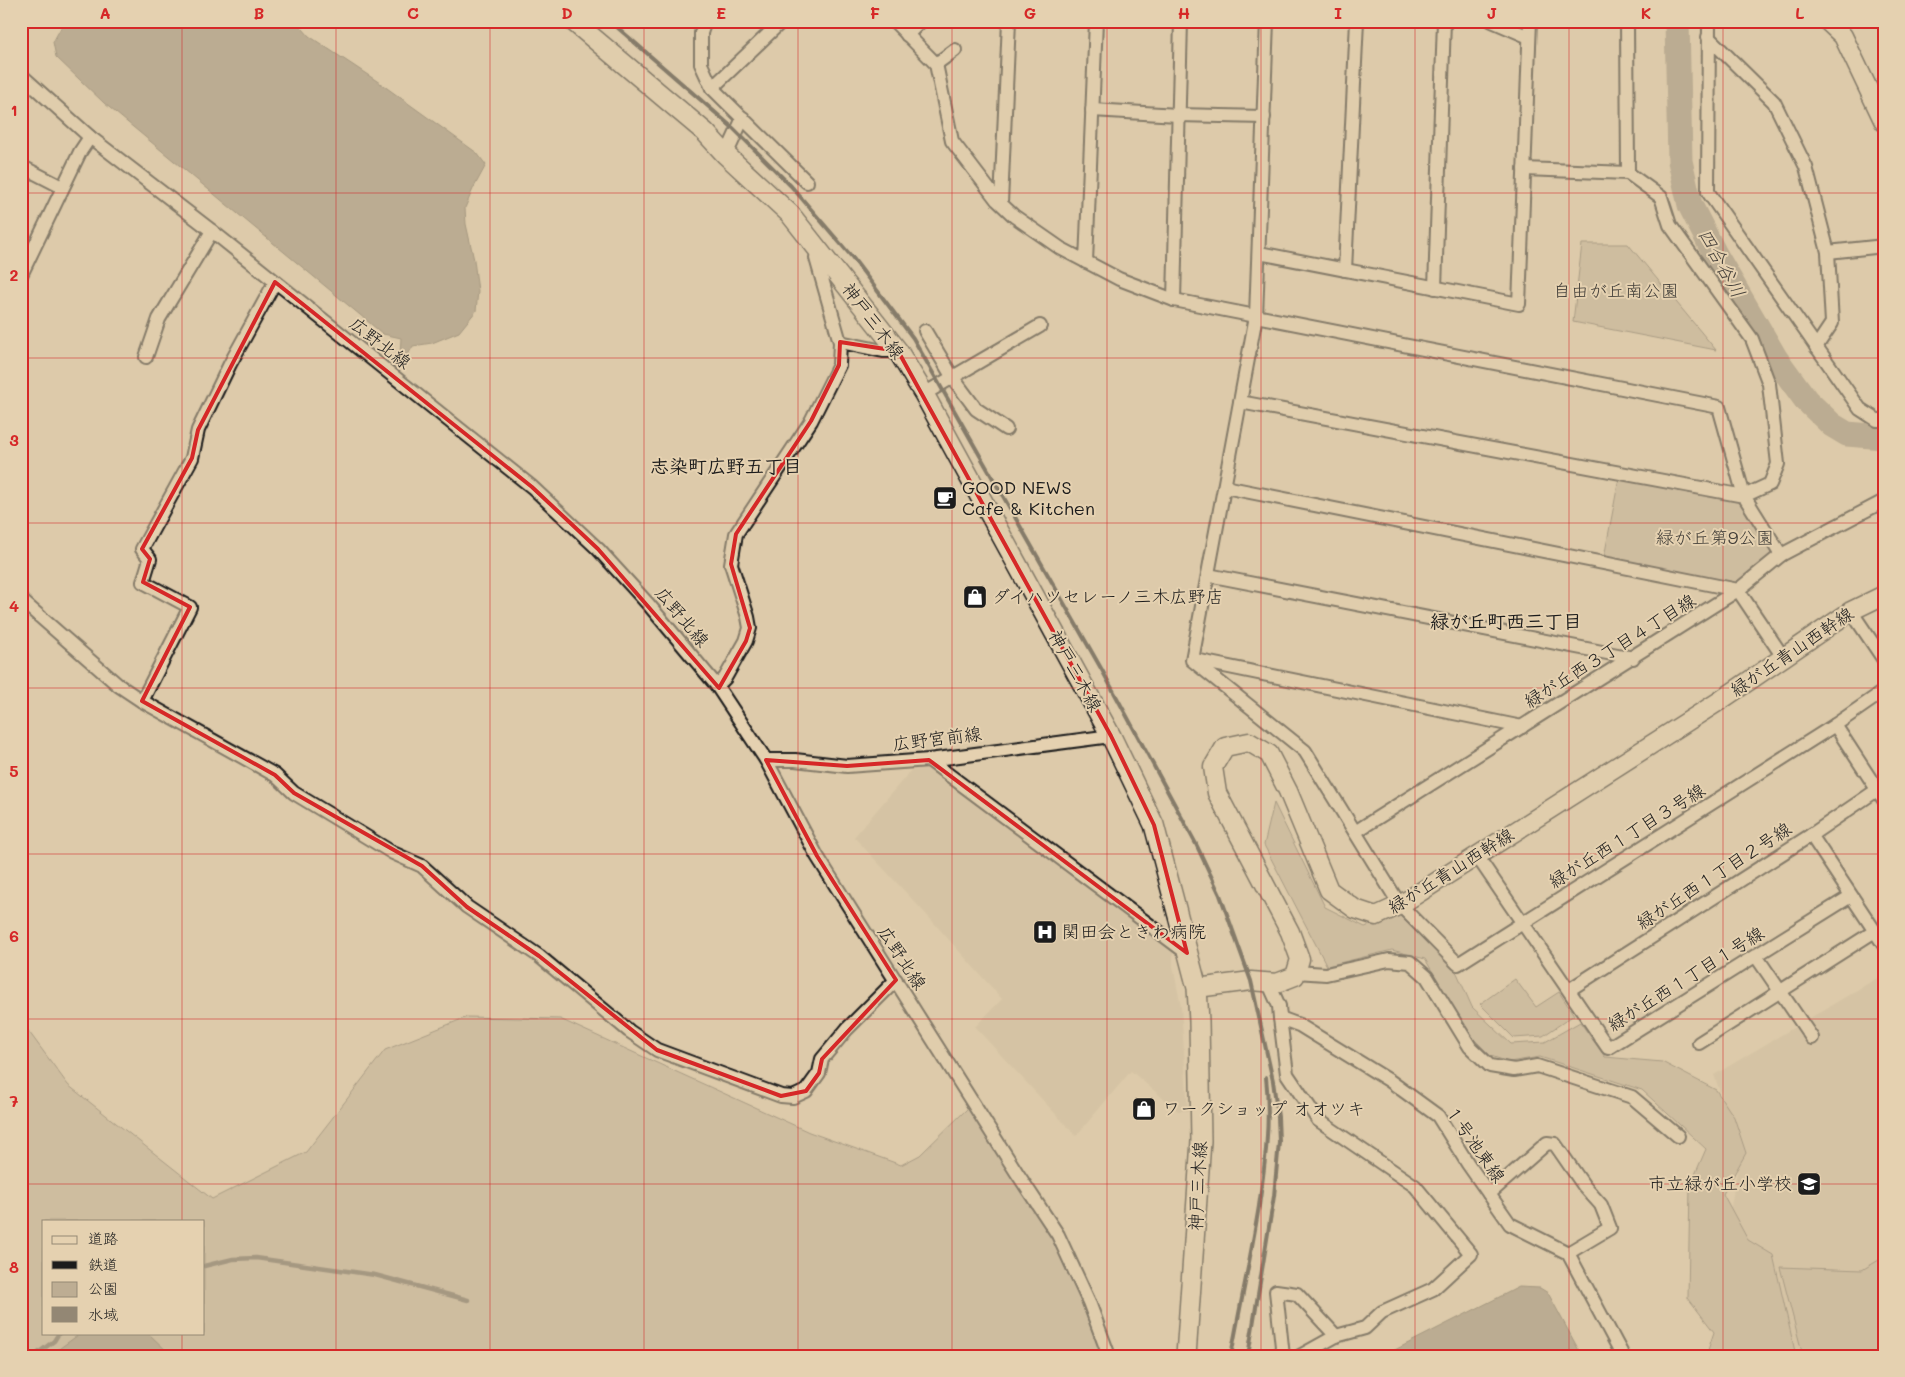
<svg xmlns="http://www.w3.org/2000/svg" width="1905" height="1377" font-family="Mali,'Klee One',sans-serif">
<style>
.built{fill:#cdbb9e}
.green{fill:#bdad93;stroke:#6c6458;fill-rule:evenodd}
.water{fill:#938774;stroke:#635c51}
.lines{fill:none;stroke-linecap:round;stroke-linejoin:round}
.stream{stroke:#635c51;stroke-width:4.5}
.river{stroke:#938774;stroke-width:25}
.street-casing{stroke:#1c1c1c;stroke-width:16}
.secondary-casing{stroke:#1c1c1c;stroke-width:21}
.primary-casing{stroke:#1c1c1c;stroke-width:22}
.street{stroke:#e5d1b0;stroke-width:12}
.secondary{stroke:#e5d1b0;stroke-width:18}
.primary{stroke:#e5d1b0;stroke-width:19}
.rail{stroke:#1c1c1c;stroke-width:4}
.marked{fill:none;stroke:#d62828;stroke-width:4;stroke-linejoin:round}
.grid{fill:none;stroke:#d62828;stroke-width:1;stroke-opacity:0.55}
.labels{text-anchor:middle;stroke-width:4;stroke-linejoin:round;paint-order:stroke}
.park-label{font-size:18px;fill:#44403a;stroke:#e5d1b0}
.street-label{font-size:18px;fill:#1c1c1c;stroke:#e5d1b0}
.poi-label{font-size:18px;fill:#1c1c1c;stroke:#e5d1b0;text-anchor:start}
.water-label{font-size:19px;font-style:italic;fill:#46413b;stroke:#e5d1b0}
.neighbourhood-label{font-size:19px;font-weight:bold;fill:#1c1c1c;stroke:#e5d1b0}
.neatline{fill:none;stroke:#d62828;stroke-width:2}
.grid-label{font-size:16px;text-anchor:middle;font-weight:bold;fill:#d62828}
</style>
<rect width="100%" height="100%" fill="#ddcaaa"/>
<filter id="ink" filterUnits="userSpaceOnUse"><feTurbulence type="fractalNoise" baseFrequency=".02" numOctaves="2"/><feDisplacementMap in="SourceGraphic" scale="10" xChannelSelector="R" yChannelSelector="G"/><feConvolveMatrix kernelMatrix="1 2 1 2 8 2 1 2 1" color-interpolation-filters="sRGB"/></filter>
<g filter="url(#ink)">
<g class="built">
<polygon points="918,762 926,763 1173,951 1173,966 1181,1007 1188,1111 1178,1111 1131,1071 1076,1136 975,1027 1002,999 925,913 854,837"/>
<polygon points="1884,974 1884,1356 1782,1356 1729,1217 1741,1150 1714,1075"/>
</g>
<g class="green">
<polygon points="1582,244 1628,244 1716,350 1573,322"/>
<polygon points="1620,473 1744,496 1781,555 1738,590 1603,563"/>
<polygon points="1274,803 1325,907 1365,927 1398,914 1457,973 1472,1007 1511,1044 1545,1042 1580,1022 1605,1057 1662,1062 1716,1090 1734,1117 1746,1153 1723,1194 1748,1240 1773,1255 1796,1356 1706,1356 1714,1332 1688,1298 1690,1186 1706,1149 1642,1090 1540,1057 1509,1062 1491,1056 1469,1034 1425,959 1392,950 1327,966 1264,845"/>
<polygon points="1515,979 1536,1007 1559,992 1574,1015 1543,1036 1514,1038 1480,1004"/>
<path d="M467,1017L560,1019L809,1132L901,1165L920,1155L970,1106L1057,1241L1102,1356H21V1021L68,1085L212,1199L306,1152L385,1050ZM44,1221H204V1333H44Z"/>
<polygon points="1884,1257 1884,1356 1803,1356 1780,1267 1862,1270"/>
</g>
<g class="water">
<polygon points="68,21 296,21 309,36 380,83 477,153 486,165 473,189 465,208 466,224 474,260 478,291 476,311 459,332 432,343 413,346 406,358 400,354 401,338 383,334 104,103 56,57 53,42 63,24"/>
<polygon points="1519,1287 1540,1288 1548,1293 1582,1356 1383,1356"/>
<polygon points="81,1333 148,1333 172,1356 49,1356"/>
</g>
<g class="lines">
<g class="stream">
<polyline points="204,1266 233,1259 256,1258 375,1275 468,1300"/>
<polyline points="34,1356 54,1341 59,1333"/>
</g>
<polyline class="river" points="1677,21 1680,161 1690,205 1715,254 1776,359 1806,400 1832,425 1847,434 1884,437"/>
<defs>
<g id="street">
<polyline points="705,21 701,33 701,64 712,88 807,182"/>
<polyline points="894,21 936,64 952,141 997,200 1014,216 1060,248 1119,279 1174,300 1719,407 1744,496 1781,555"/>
<polyline points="1267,21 1256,316 1192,660 1305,751 1400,905 1458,964 1835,725 1884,691"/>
<polyline points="1492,21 1529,37"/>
<polyline points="1709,21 1708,192 1860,409 1877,420 1884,420"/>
<polyline points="907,35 921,21"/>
<polyline points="1708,37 1774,102 1806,167 1828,252 1832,323 1816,347"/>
<polyline points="936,64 955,50"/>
<polyline points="21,75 90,137 212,231 532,487 598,549 649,605 717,686 766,760 817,856 1017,1173 1058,1235 1089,1302 1109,1356"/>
<polyline points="712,88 782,21"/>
<polyline points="1092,110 1178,115 1264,117"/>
<polyline points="726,155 743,118"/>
<polyline points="21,166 62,187"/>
<polyline points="1524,169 1628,173"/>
<polyline points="1001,203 1009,21"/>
<polyline points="1828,252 1884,246"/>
<polyline points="1259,253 1519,304 1530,21"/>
<polyline points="1086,262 1096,21"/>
<polyline points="1345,270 1357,21"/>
<polyline points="21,275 80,152 90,137"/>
<polyline points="1435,288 1444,21"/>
<polyline points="1174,300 1181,21"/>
<polyline points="925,331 953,378 976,409 1006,429"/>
<polyline points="840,342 883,351 898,351"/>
<polyline points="146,357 159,319 212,231"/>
<polyline points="924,394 1040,326"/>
<polyline points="1240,402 1744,496 1770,484 1778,464 1769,384 1752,339 1670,225 1661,197 1628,173 1627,21"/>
<polyline points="1225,487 1738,590 1783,657"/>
<polyline points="1208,575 1633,658"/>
<polyline points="21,600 118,685 142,701 275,775 294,793 393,853 422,866 467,907 539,956 629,1031 657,1050 781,1096 793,1097 806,1091 819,1073 822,1059 847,1029 896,980"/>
<polyline points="1851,611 1884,660"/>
<polyline points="1195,660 1522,727"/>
<polyline points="717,686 725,678 746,641 750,628 748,617 731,564 736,534 811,421 839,365 840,342 816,258 818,248"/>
<polyline points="142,701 190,607 143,582 150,559 142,549 192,458 198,430 230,364 275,282"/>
<polyline points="1835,725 1884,800"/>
<polyline points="766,760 795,760 847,766 929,760 1111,736"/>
<polyline points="929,760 1187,953"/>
<polyline points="1355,832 1738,590 1781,555 1884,501"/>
<polyline points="1811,835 1884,945"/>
<polyline points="1477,856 1608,1048 1851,896"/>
<polyline points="1756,956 1812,1038"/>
<polyline points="1296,972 1326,974 1389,960 1410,962 1427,977 1470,1047 1490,1066 1514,1070 1537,1066 1632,1097 1678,1136"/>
<polyline points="1269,984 1279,1006 1280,1018 1299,1025 1390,1081 1438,1116 1468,1164 1510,1224 1568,1253 1623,1356"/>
<polyline points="1569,990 1811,835 1877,790"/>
<polyline points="1280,1018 1287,1074 1318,1120 1415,1186 1471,1254 1433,1289 1382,1312 1365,1328 1336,1336 1300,1356"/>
<polyline points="1699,1043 1875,931"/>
<polyline points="1489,1194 1547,1143 1555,1144 1584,1186 1601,1205 1610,1228 1568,1253"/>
<polyline points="1283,1356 1276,1291 1297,1294 1336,1336"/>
</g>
<g id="secondary">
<polyline points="1827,21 1843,36 1884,122"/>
<polyline points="1197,988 1251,981 1277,983 1295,976 1300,959 1290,932 1217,793 1213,767 1225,747 1249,742 1269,754 1288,791 1329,890 1355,909 1376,916 1400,905 1721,700 1851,611 1884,595"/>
</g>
<polyline id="primary" points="573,21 705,132 726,155 790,214 898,351 924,394 1111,736 1154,825 1197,988 1199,1021 1201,1141 1186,1356"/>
</defs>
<use href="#street" class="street-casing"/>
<use href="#secondary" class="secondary-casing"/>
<use href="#primary" class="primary-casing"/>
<use href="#street" class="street"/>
<use href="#secondary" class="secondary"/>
<use href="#primary" class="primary"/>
<g class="rail">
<polyline points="610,21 733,128 791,186 852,257 913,338 1102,670 1196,844 1220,895 1251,981 1273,1081 1278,1117 1279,1142 1274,1196 1248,1356"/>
<path d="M1231,1356C1240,1306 1251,1256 1259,1206C1265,1164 1271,1120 1266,1077"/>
</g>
</g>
</g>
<path d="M0 0H1905V1377H0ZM275,282L532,487L598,549L719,688L746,641L750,628L731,564L736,534L811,421L839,365L840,342L898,351L1111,736L1154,825L1187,953L929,760L847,766L766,760L817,856L896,980L822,1059L819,1073L806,1091L781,1096L657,1050L539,956L467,907L422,866L294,793L275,775L142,701L190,607L143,582L150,559L142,549L192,458L198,430Z" fill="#ddcaaa" fill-opacity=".55" fill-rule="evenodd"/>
<path class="marked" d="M275,282L532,487L598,549L719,688L746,641L750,628L731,564L736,534L811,421L839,365L840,342L898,351L1111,736L1154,825L1187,953L929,760L847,766L766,760L817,856L896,980L822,1059L819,1073L806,1091L781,1096L657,1050L539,956L467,907L422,866L294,793L275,775L142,701L190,607L143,582L150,559L142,549L192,458L198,430Z"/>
<path class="grid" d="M182,21V1221M336,21V1356M490,21V1356M644,21V1356M798,21V1356M952,21V1356M1107,21V1356M1261,21V1356M1415,21V1356M1569,21V1356M1723,21V1356M21,193H1884M21,358H1884M21,523H1884M21,688H1884M21,854H1884M21,1019H1884M21,1184H1884M182,1333V1356"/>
<defs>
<symbol id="cafe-square" viewBox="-11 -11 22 22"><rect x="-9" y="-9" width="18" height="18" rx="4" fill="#1c1c1c" stroke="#e5d1b0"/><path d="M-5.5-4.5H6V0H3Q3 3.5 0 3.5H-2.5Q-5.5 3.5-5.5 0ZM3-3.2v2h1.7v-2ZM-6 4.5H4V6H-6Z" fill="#fff"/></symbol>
<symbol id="shop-square" viewBox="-11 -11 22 22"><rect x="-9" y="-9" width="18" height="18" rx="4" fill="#1c1c1c" stroke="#e5d1b0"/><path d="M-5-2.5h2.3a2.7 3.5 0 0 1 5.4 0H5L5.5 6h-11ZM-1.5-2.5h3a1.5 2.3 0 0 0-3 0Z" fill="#fff"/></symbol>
<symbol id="hospital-square" viewBox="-11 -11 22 22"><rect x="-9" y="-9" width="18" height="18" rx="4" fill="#1c1c1c" stroke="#e5d1b0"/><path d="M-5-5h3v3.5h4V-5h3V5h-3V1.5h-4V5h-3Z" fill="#fff"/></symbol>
<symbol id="school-square" viewBox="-11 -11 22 22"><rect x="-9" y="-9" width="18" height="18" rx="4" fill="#1c1c1c" stroke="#e5d1b0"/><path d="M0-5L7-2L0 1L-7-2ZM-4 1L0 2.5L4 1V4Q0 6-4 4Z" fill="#fff"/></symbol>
</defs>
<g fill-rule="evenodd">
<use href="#cafe-square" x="931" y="484" width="28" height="28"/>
<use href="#shop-square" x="961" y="583" width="28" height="28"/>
<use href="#hospital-square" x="1031" y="918" width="28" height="28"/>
<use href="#shop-square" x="1130" y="1095" width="28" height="28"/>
<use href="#school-square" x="1795" y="1170" width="28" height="28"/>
</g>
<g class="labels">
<g class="park-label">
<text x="1616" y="297">自由が丘南公園</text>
<text x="1715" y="544">緑が丘第9公園</text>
</g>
<g class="street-label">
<text transform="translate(873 321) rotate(53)" y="6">神戸三木線</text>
<text transform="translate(380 343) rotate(38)" y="6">広野北線</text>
<text transform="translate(682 617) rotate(50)" y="6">広野北線</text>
<text transform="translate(1610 651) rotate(-32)" y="6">緑が丘西３丁目４丁目線</text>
<text transform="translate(1792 652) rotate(-34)" y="6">緑が丘青山西幹線</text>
<text transform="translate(1075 671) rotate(61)" y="6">神戸三木線</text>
<text transform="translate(937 739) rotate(-7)" y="6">広野宮前線</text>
<text transform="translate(1627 836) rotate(-32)" y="6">緑が丘西１丁目３号線</text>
<text transform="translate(1451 871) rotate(-32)" y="6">緑が丘青山西幹線</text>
<text transform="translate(1714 876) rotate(-33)" y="6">緑が丘西１丁目２号線</text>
<text transform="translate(902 958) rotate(57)" y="6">広野北線</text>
<text transform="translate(1686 979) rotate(-32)" y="6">緑が丘西１丁目１号線</text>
<text transform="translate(1475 1144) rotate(55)" y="6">１号池東線</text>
<text transform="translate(1198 1186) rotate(-87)" y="6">神戸三木線</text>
</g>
<g class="poi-label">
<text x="962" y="494">GOOD NEWS<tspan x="962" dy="21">Cafe &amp; Kitchen</tspan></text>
<text x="992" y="603">ダイハツセレーノ三木広野店</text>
<text x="1062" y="938">関田会ときわ病院</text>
<text x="1162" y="1115">ワークショップ オオツキ</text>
<text x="1792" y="1190" text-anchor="end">市立緑が丘小学校</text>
</g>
<g class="water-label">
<text transform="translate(1722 263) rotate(61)" y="7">四合谷川</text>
</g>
<g class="neighbourhood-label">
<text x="726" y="473">志染町広野五丁目</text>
<text x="1506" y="628">緑が丘町西三丁目</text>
</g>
</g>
<rect width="1905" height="1377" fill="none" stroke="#e5d1b0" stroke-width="55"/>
<rect x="42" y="1220" width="162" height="115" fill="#e5d1b0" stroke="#958975"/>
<rect x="52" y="1236" width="25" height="8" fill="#e5d1b0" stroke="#958975"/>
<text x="88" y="1244" font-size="15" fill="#1c1c1c">道路</text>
<rect x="52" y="1261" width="25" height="8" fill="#1c1c1c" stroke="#958975"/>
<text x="88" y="1270" font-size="15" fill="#1c1c1c">鉄道</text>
<rect x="52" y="1282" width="25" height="15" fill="#bdad93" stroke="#958975"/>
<text x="88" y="1294" font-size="15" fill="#1c1c1c">公園</text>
<rect x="52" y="1307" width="25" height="15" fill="#938774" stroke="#958975"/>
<text x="88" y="1320" font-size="15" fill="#1c1c1c">水域</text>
<rect x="28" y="28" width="1850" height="1322" class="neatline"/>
<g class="grid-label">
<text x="105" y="19">A</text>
<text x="259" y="19">B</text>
<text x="413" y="19">C</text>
<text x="567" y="19">D</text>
<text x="721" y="19">E</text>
<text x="875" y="19">F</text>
<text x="1030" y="19">G</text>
<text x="1184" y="19">H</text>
<text x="1338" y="19">I</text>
<text x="1492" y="19">J</text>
<text x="1646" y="19">K</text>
<text x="1800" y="19">L</text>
<text x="14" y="116">1</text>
<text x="14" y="281">2</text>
<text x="14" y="446">3</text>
<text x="14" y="612">4</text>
<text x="14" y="777">5</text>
<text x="14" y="942">6</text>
<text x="14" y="1107">7</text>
<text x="14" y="1273">8</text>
</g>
</svg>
